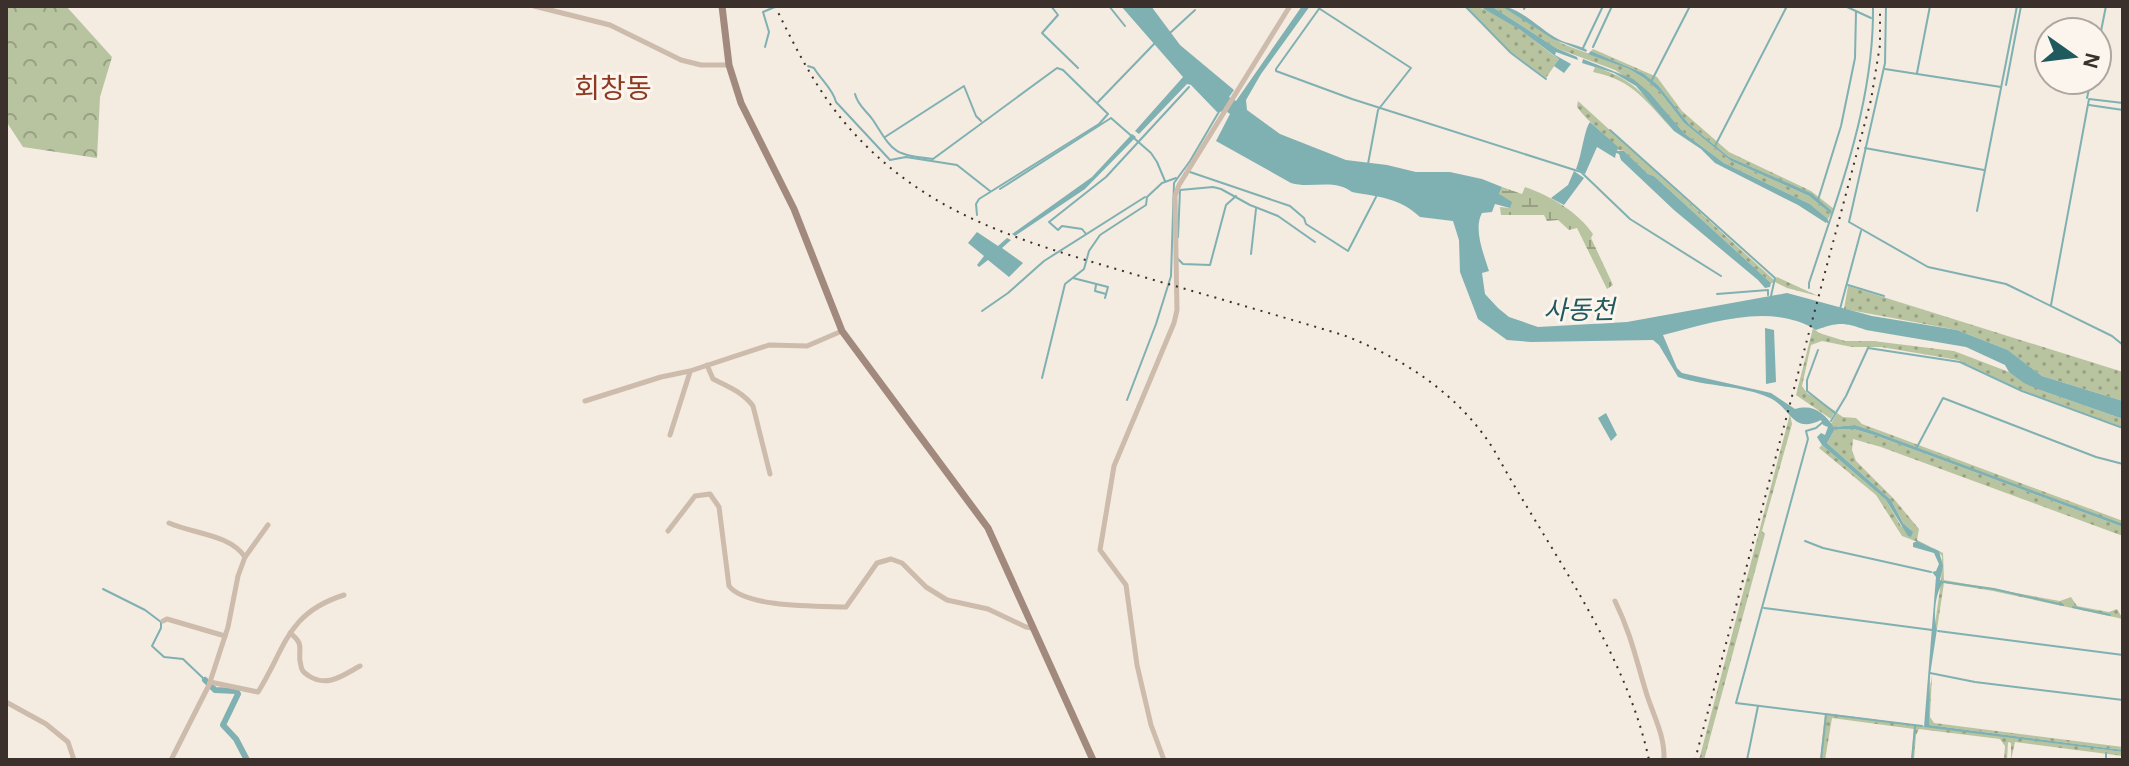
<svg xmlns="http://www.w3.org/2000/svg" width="2129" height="766" font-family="'Alegreya Sans','Noto Sans KR',sans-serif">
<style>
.grass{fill:url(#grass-dots)}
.forest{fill:url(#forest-crowns)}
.wetland{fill:url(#wetland-marsh)}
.water{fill:#7fb0b2}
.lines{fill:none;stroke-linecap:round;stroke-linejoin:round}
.stream{stroke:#7fb0b2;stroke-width:2}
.canal{stroke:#7fb0b2;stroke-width:6}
.street{stroke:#cdbbac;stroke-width:5}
.secondary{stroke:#a18a7d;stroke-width:7}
.rail{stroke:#3b302b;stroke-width:2;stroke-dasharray:2 6;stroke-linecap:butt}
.labels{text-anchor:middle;stroke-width:6;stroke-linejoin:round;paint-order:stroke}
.water-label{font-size:26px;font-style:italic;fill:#1f5a5e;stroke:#fbf5ee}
.quarter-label{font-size:28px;fill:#8c3b22;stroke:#fbf5ee}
</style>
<defs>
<pattern id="grass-dots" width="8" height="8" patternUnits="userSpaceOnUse" patternTransform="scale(2)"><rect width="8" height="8" fill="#b8c4a0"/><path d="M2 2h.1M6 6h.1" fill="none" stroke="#97a083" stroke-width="1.8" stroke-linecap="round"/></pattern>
<pattern id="forest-crowns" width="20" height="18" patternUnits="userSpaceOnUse" patternTransform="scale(2)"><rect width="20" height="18" fill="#b8c4a0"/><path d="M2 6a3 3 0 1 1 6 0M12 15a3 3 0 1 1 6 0" fill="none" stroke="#97a083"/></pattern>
<pattern id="wetland-marsh" width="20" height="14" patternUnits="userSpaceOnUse" patternTransform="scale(2)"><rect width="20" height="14" fill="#b8c4a0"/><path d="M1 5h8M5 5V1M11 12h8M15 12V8" fill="none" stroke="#97a083"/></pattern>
</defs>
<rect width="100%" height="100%" fill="#f4ebe1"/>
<g class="grass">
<path d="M1466,6C1499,6 1533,42 1559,59L1546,78L1512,53Z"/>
<polygon points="1491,6 1501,6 1563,44 1629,69 1644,78 1660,92 1684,123 1731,161 1809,196 1831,214 1828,219 1810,204 1724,163 1684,133 1650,93 1615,70 1556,48"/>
<polygon points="1593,49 1657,77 1682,111 1729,152 1811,191 1834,209 1832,211 1810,193 1729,157 1689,124 1658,85 1643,73 1591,51"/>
<path d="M1595,67C1637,80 1648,99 1674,131C1647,103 1634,80 1593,72Z"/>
<path d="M1578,101L1774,280L1777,277L1818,296L1787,288L1775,282L1771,283L1654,176L1648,174L1624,151L1617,150C1606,133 1589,124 1577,107Z"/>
<polygon points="1848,286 2123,372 2123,401 2042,376 2008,350 1957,330 1844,309"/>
<polygon points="1813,328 1819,333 1845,341 1873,341 1954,351 2009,372 2040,390 2123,419 2123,427 2022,390 1958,360 1881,347 1852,347 1822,341 1811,345 1802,386 1807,393 1835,411 1862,359 1831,419 1796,395"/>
<polygon points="1837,413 1843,417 1856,418 1862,424 2123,521 2123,525 1873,431 1855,425 1834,427 1831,424"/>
<polygon points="1790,414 1792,424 1762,531 1765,534 1704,760 1699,760"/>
<polygon points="1835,429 1854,429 1877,436 2123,527 2123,536 1881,447 1853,439 1852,450 1856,461 1894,499 1919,529 1917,540 1943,553 1944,580 2060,601 2071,597 2077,606 2109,612 2117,609 2123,619 1993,591 1944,583 1937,629 1935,624 1941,582 1942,556 1936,549 1902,536 1876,495 1819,448 1822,445 1886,500 1901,526 1911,530 1903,523 1891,500 1827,443"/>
<polygon points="1932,674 1930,717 1934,723 2123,747 2123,750 1929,725 1927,709"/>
<polygon points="1825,713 2123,752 2123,756 2015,742 2011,760 2011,743 2008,742 2007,760 2004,760 2005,746 2000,739 1919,729 1916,735 1914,760 1911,760 1914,729 1832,718 1825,760 1820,760"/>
</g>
<polygon class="forest" points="6,6 66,6 112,57 100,97 97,158 23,147 6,121"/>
<path class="wetland" d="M1502,187L1522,194L1525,187C1551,196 1578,212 1593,234L1591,238L1613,285L1607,289L1577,228L1569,230L1558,220L1547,221L1544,215H1501L1500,207L1510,208L1499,194Z"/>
<g class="water">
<path d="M1121,6H1151L1180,45L1234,90L1229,97L1236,101L1302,6H1310L1261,74L1246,100L1247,110L1280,134L1346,160L1387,165L1416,172H1450L1482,179L1502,187L1499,194L1512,202L1510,208L1495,204L1492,212L1482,213C1473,229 1484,255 1489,271L1482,273L1485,294L1498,308L1509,317L1538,327L1627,322L1787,293L1872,316L1957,330L2008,350L2042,376L2123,401V419L2040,390L2024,383L2009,372L2005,365L1966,347L1866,330C1844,322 1838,322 1816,330C1770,302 1712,323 1663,335L1677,368L1682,373L1771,393L1795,409C1815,404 1823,413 1834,427L1855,425L1873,431L2123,524V527L1877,436L1854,429H1835L1827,443L1891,500L1903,523L1913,532L1911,537L1908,536L1886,500L1822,445L1817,437L1821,433L1825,435L1828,427L1823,425L1821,420C1792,434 1793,410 1770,398C1742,385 1707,387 1678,377L1659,345L1653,340L1531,342L1507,340L1478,319L1460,272L1459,240L1453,221L1420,217C1400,198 1379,197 1352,192C1335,178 1310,189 1291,183L1216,141L1230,114L1226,111L1217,112L1191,85L1187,84L1139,134L1135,131L1183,77Z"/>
<polygon points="1479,6 1491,6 1556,48 1577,57 1578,60 1556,52 1555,55 1571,64 1564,73 1554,66 1559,59 1519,29"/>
<path d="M1501,6C1523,9 1539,29 1558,39C1567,44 1580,45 1587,50L1586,52L1553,39Z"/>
<polygon points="1591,51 1643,73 1658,85 1689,124 1729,157 1811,193 1832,211 1831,214 1809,196 1731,161 1684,123 1660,92 1644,78 1629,69 1588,54"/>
<polygon points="1583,59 1633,79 1650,93 1684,133 1724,163 1810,204 1828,219 1826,223 1798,205 1715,163 1701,149 1674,131 1636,86 1614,73 1582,63"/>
<path d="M1590,122L1618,147L1617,151H1624L1648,174L1654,176L1771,283L1770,287L1765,288L1758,280L1674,210L1621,160L1619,154L1616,153L1615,158L1597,147L1585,174L1576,169C1582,155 1584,130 1590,122Z"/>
<polygon points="1132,134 1136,137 1085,189 1015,236 1012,234 1092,177"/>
<polygon points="1574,171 1584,178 1564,205 1551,198 1568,185"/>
<polygon points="977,232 998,246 1007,238 1011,240 1002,248 1023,263 1009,277 988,260 979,267 977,265 984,256 968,243"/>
<polygon points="1765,328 1774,330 1776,382 1766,384"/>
<polygon points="1606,413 1617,435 1611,441 1598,418"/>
<path d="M1917,541L1939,551L1943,566L1940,580L1944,582C1935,590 1933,619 1937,629L1930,675L1929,725L2123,750V752L1924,727L1936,577L1932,572L1936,571L1939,564L1934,553L1913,547V543Z"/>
</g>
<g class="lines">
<g class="stream">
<polyline points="1051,6 1058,15 1042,33 1078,68"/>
<polyline points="1109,6 1125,26"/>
<polyline points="1321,6 1276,69 1276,71 1352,99 1581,172 1630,219 1721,276"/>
<polyline points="1465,6 1511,53 1546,79"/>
<polyline points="1845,6 1871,18"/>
<polyline points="1886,6 1885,63 1849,222 1928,267 2006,284 2112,336 2123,345"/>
<polyline points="1320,9 1411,68 1378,110 1368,164"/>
<polyline points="1524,9 1526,6"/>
<polyline points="1170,33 1195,10"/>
<polyline points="765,47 769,32 763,12 777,6"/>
<polyline points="1593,47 1612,6"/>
<polyline points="1583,48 1603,6"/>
<polyline points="2097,51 2106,6"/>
<path d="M808,66L814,68C821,80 833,89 836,102L890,160L906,157L957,165L990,191"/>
<polyline points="1885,69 2001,87"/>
<polyline points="1917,73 1930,6"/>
<polyline points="1652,80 1690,6"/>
<polyline points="2006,85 2021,6"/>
<path d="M855,94C858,106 866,110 873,120C894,153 892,154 933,159L1057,68L1063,70L1108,114L1099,124L979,199L976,204L977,215"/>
<polyline points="2087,98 2091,80"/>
<polyline points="1098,102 1155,43"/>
<polyline points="2089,105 2123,110"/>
<polyline points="1610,130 1775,278 1771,296"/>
<polyline points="885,137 964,86 976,116 981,121"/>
<polyline points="1715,146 1787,6"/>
<polyline points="1865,148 1984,170"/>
<polyline points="1187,171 1290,206 1304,218 1306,224 1348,251 1376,197"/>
<polyline points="1000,189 1111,118 1151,153 1157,162 1165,181"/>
<polyline points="1180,190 1213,187 1221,189 1250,205 1278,216 1315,242"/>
<polyline points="1818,200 1841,126 1855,58 1856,12"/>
<polyline points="1977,211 2017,6"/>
<path d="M1829,223C1853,153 1874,80 1873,6"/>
<polyline points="1086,234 1082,229 1062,226 1058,230 1049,222 1106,177 1189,87"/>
<polyline points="1178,237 1180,190"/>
<polyline points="1251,254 1256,209"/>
<polyline points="1178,259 1183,264 1210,265 1226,205 1236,196"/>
<polyline points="1073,278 1108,287 1105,298"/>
<polyline points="1096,285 1095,291 1106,294"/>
<polyline points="1848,285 1884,296"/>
<polyline points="1809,288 1809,283 1829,223 1826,220"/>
<polyline points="1717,294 1768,290 1768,295"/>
<polyline points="2051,305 2089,99 2123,103"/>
<polyline points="1840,309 1861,231"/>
<polyline points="982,311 1008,293 1044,261 1145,197"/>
<polyline points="1818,350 1807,380 1807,391 1835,413"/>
<polyline points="1042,378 1065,284 1084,269 1089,251 1100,235 1146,205 1147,197 1162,183 1176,178"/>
<polyline points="1127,400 1156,324 1171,276 1174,183 1190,161 1220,110"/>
<polyline points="1831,421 1846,396 1868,348 1960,362 2022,391 2123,428"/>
<polyline points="1823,422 1816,428 1806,431 1808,439 1736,703 1922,726"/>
<polyline points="1916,449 1943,398 2096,457 2123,464"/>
<polyline points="1805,541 1823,548 1931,572"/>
<polyline points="1944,582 1994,589 2063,605"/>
<polyline points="103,589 145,610 161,622 161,628 152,646 164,657 183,659 205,680"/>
<polyline points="2073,607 2110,615"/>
<polyline points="1764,608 1932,630"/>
<polyline points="1938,631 2123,655"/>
<polyline points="1930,673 1975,682 2123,700"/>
<polyline points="1747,760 1758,706"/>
<polyline points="1821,760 1826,715"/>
<polyline points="1912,760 1915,726"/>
<polyline points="2106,760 2106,753"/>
</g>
<polyline class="canal" points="205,680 215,690 236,691 238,694 223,725 236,739 247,760"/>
<g class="street">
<polyline points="534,6 610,25 681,60 701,65 729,65"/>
<path d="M707,365L713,379C727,386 743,392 753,406L770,474"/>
<polyline points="585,401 661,377 690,371 769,345 807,346 842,331"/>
<polyline points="670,435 690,372"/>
<path d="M169,523C194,534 229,534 245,557"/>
<path d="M668,531L695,496L710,494L719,507L729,586C746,608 819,606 846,607L877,563L891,559L902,563L926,587L947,600L988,609L1026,627L1032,628"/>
<path d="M1615,601C1631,634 1636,659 1646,692C1653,715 1665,735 1664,760"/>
<polyline points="163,621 167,619 225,636"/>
<path d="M290,633C307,646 296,650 301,666C302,672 305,673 309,676C328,688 343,675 360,666"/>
<path d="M210,682L258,692C286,647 287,613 344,595"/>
<polyline points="6,702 46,724 68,742 74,760"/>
<polyline points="171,760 209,685 228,627 238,576 245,557 268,525"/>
<polyline points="1164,760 1151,725 1137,665 1126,585 1100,550 1114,466 1174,323 1177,310 1175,196 1179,185 1290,6"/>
</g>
<polyline class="secondary" points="722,6 729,65 741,103 794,209 842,331 988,528 1093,760"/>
<g class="rail">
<path d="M775,6C797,51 818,93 851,130C929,217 1025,242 1133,274C1203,294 1273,314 1343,335C1403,358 1459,394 1494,450C1548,549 1625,648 1649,760"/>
<polyline points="1695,760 1871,100 1880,45 1880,6"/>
</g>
</g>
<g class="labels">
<g class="water-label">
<text transform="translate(1579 310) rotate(-1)" y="9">사동천</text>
</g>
<g class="quarter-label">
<text x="613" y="98">회창동</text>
</g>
</g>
<rect width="2129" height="766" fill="none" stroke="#3b302b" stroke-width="16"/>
<g transform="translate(2073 56) rotate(104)"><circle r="38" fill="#fbf5ee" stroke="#aea6a0" stroke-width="2"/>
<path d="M0-6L14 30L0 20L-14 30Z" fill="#1f5a5e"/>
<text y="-12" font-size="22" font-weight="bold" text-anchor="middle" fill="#3b302b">N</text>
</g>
</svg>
